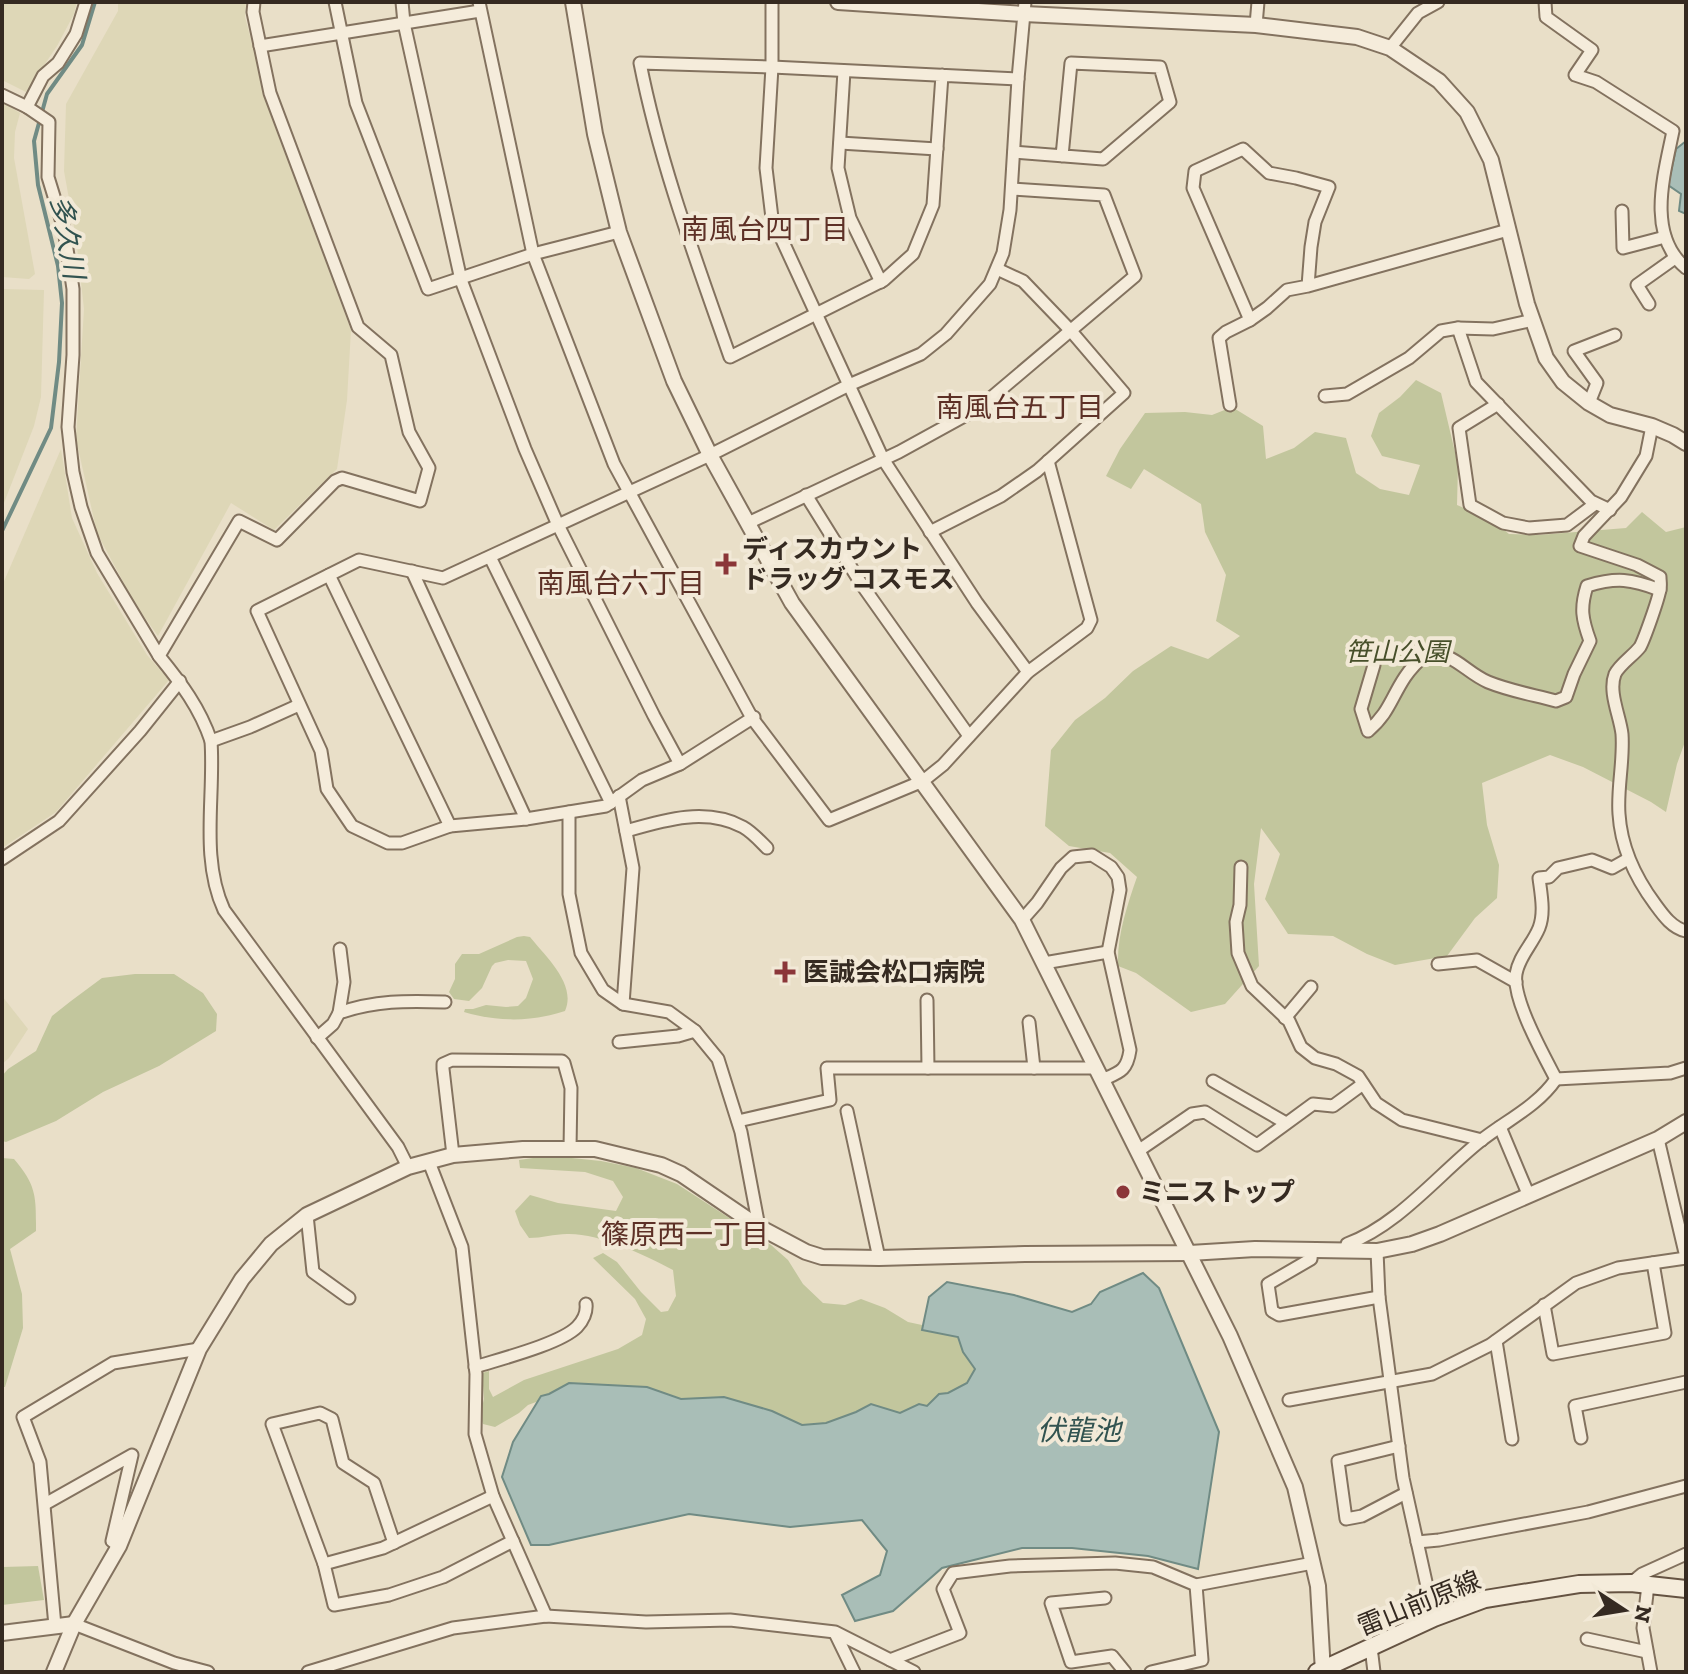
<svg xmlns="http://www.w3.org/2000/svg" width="1688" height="1674" font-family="'Zilla Slab','Noto Sans JP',serif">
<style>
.farmland{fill:#ded7b7}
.green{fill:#c2c69d}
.water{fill:#a9beb7;stroke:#708b84;stroke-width:2}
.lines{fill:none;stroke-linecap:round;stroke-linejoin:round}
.stream{stroke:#708b84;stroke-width:4}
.minor-casing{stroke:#83725f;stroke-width:15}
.tertiary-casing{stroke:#83725f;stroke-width:18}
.secondary-casing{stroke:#655342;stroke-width:20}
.minor{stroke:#f5ecdb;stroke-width:11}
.tertiary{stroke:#f5ecdb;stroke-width:14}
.secondary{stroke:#f5ecdb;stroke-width:16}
.poi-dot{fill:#8b3639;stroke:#f2e9d7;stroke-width:3}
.labels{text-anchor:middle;stroke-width:8;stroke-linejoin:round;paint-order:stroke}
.poi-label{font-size:26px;font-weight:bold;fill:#352a21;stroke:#f2e9d7;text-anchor:start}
.park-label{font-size:26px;font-style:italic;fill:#474f2a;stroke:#f2e9d7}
.street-label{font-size:26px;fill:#352a21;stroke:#f2e9d7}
.neighbourhood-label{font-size:28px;fill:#5d3026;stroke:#f2e9d7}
.water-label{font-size:28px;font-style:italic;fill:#325350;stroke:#f2e9d7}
</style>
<rect width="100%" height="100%" fill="#e9dfc8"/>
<g class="farmland">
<polygon points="2,2 77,2 74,14 57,46 26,92 2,80"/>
<polygon points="118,2 246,2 245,17 272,119 351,330 347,400 337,469 274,530 231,503 158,636 135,604 97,533 76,439 84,309 76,238 64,171 66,104 118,11"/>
<polygon points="2,102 20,113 15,132 14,158 35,274 29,279 2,277"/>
<polygon points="2,289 44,290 41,397 34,426 2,508"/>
<polygon points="61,449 72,518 97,573 147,655 169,680 56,812 2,848 2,586"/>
<polygon points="2,996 28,1029 9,1058 2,1064"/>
</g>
<g class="green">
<path d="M1416,380L1441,393L1458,465L1457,505L1492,520L1509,534L1539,535L1626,528L1642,512L1666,532L1686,527V739L1677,764L1666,812L1651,802L1583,767L1550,755L1482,783L1487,825L1499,865L1497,898L1475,918L1447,956L1395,965L1367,954L1333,936L1288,934L1265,899L1280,854L1261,828L1254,884L1259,966L1225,1004L1191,1012L1136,973L1118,966C1117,935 1127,906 1137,877L1110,853L1069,846L1045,826L1051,750L1075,720L1105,698L1133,671L1171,646L1208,659L1240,636L1216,621L1226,575L1205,532L1201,504L1144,469L1131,489L1106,476L1120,449L1145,413L1185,412L1212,415L1232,407L1263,426L1266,459L1294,448L1315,432L1346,438L1356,473L1380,489L1409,495L1420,465L1382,456L1371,436L1379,413L1400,397Z"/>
<path d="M524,936L530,937C545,956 577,984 565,1011C532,1022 497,1022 464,1012L465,1009H473L486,1005L506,1007L518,1006L526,998L533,979L526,961L508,960L495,963L492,966L482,988L469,1001L454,999L449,992L455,979V964L462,954H479L517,937Z"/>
<polygon points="135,974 174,974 203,993 217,1014 216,1031 159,1066 103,1092 56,1121 6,1142 2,1141 2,1076 8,1069 36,1051 52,1016 71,1001 102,978"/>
<path d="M540,1157H562L601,1161L636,1168L677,1184L771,1245L788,1260L803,1284L823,1303L845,1305L861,1299L885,1308L908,1322L959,1333L978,1369L972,1385L922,1413L805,1432L563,1392L528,1405L519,1413L495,1427L483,1424L480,1415L484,1399L482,1373L489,1371V1389L493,1397L524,1380L618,1349L642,1335L646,1319L635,1299L593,1258L603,1253L617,1262L641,1292L661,1312L668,1311L676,1296L673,1270C645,1255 599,1233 567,1234C554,1234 542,1238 529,1238L520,1225L515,1211L530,1195L558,1203L616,1211L623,1197L613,1181L585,1172L520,1168L519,1160Z"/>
<path d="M2,1158L14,1159C37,1186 36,1197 36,1231L10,1249L22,1294L23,1328L5,1387H2Z"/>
<polygon points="38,1566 44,1600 2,1605 3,1567"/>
</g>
<g class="water">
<polygon points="1686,141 1686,214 1679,211 1681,194 1668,185 1676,149"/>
<polygon points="1143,1273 1159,1288 1219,1432 1198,1569 1148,1556 1072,1548 1022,1548 942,1568 893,1611 855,1621 842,1595 880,1575 887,1551 862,1520 790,1527 689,1514 549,1545 531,1545 502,1477 513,1442 541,1396 549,1394 569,1383 647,1387 681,1399 724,1397 772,1411 802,1425 826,1423 856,1412 871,1404 900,1413 919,1404 927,1406 939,1394 948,1393 967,1383 975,1369 963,1352 958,1337 922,1330 929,1297 947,1282 1014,1295 1072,1312 1091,1304 1100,1292"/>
</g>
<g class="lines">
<polyline class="stream" points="2,531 51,428 59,362 62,303 58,266 38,185 34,141 47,94 82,45 95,2"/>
<defs>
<g id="minor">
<path d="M254,2L253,12L270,93L358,327L391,355L409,432L429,468L420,501L342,478L335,481L277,540L239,521L159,656C181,683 200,708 211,741C215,796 200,858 224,910L398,1147L408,1167"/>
<polyline points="335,2 356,103 428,289 533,254 619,232"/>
<polyline points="402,2 404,23 461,280 525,449 558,525 654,716 680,764"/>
<polyline points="479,2 533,254 614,464 752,718 829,820 923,781 943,765 1028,672 1087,628 1091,620 1048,461"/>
<polyline points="772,2 772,67 766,168 772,218 883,459 977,603 1028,672"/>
<path d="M1545,2L1546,17L1592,50L1575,75L1596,82L1673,131C1664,175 1646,235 1686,268"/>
<polyline points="1256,25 1258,2"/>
<polyline points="260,46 480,11"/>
<polyline points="1390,48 1418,13 1438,2"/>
<polyline points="844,71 838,168 850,218 881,282"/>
<path d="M942,75L933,205L913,254L884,280L730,357C696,260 660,164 640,63L772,67L1018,79"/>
<polyline points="2,95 27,107 49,122 48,177 64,229 73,289 73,355 68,427 73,472 81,507 97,553 159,656"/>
<polyline points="27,107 43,76 58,63 76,34 86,2"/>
<polyline points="840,143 937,149"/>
<polyline points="1014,152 1103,159 1170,102 1160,67 1071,63 1062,156"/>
<polyline points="1622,211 1623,248 1665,237"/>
<polyline points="1308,286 1287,290 1267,308 1250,320 1193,188 1195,171 1243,149 1269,173 1296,178 1329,187 1315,222 1311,247 1308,286 1508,230"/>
<polyline points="1649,304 1637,285 1675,258"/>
<polyline points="1458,328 1493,329 1533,320"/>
<polyline points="1325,396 1347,394 1409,358 1441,331 1458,328 1476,382 1591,501 1610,510"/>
<polyline points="1589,403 1597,383 1574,351 1615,335"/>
<polyline points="1498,404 1459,428 1470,505 1503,523 1529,528 1567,525 1595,504"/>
<polyline points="1230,405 1219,338 1226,332 1250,320"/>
<path d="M1652,426L1646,456L1621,497L1584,536L1580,546L1637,565L1660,577C1660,581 1661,585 1660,589C1659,598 1644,640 1640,647C1633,656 1620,664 1615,674C1608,692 1620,716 1622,734C1624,761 1617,788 1619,814C1621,847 1635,877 1655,904C1663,915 1672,928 1686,931"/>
<polyline points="806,495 862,585 969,736"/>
<polyline points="748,523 899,452 979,408 1135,276 1104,195 1012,189"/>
<polyline points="930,532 1001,496 1037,471 1124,393 1071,331 1023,281 997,269"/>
<polyline points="490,557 611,803"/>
<polyline points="412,571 526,819"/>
<polyline points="329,575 450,826"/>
<path d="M1374,665L1361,709L1368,731C1389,713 1391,698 1405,677C1411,668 1419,660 1427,653C1454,652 1465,672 1488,682C1510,691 1534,695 1556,701L1566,697L1574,674L1590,641C1582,619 1580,608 1587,586C1617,577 1631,579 1660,590"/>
<polyline points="754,717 680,764 642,780 606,806 526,819 450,826 402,843 388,843 352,826 327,789 321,751 257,611 359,560 443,578 710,455 849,385 921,354 946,334 990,284 1003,253 1010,210 1018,79 1025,2"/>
<polyline points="211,741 250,727 299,705"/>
<polyline points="619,796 633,868 623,1004"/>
<polyline points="569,812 569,894 581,953 603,990 623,1004 669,1012 695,1031 718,1059 741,1132 759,1227"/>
<path d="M626,831C664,820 706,807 743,827C752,832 760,841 767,848"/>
<polyline points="2,859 59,821 140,731 180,681"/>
<polyline points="1241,867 1240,905 1236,922 1238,953 1252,986 1289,1021 1301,1047 1315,1058 1336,1064 1358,1076 1376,1103 1402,1120 1482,1140"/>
<path d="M1022,920L1037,903L1061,868L1073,857L1092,855L1111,867L1118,877L1120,890L1108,952L1130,1050C1127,1071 1120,1072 1102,1080"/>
<polyline points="1044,963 1108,952"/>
<polyline points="1438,964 1477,960 1516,982"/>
<polyline points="927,1000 928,1068"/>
<polyline points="339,1013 344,982 340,949"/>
<polyline points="1285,1018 1311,987"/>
<polyline points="1029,1022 1034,1068"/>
<path d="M317,1038L333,1024L339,1013C376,1000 407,1001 445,1002"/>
<polyline points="619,1042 678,1036 695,1031"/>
<path d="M1556,1079C1544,1056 1512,999 1516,974C1519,956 1532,945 1539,928C1545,913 1541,894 1539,878L1549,877L1558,868L1592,860L1612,868L1628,859"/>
<polyline points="1556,1079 1670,1073 1686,1068"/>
<polyline points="1213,1081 1286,1123"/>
<polyline points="847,1111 879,1258"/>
<polyline points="738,1121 830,1100 827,1068 1096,1068"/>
<polyline points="1500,1127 1529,1196"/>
<polyline points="1658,1139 1686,1257"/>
<polyline points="1138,1151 1192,1114 1205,1112 1257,1145 1313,1104 1333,1106 1363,1084"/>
<polyline points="453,1155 443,1069 443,1064 452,1060 562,1061 564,1063 571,1088 570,1149"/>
<polyline points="429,1162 462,1247 476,1374 475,1434 493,1496 546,1616"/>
<polyline points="307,1215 313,1272 349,1298"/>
<polyline points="1312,1250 1311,1259 1268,1284 1272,1311 1279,1315 1379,1297"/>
<path d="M1346,1251L1347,1244C1398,1225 1437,1176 1479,1142C1505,1121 1537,1107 1556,1079"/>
<polyline points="1377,1251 1379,1297 1403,1478 1434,1618"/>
<polyline points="1544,1305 1553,1354 1665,1333 1653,1263"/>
<polyline points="1496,1341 1512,1439"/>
<path d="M475,1367C500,1359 560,1344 577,1327C583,1321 587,1312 586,1304"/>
<polyline points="1289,1400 1432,1374 1490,1345 1576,1283 1618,1268 1686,1258"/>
<polyline points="1581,1438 1575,1406 1686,1382"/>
<polyline points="1399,1446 1338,1461 1346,1519 1362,1516 1406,1493"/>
<polyline points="45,1504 132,1455 112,1541 119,1546"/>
<polyline points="1417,1542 1439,1540 1588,1512 1686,1486"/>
<polyline points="394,1543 374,1483 343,1463 332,1419 320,1413 272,1424 324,1564 334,1605 389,1595 443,1577 513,1541"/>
<polyline points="324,1564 383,1548 493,1496"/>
<polyline points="1631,1583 1642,1574 1686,1554"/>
<polyline points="1648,1585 1643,1628 1651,1672"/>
<polyline points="1105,1598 1051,1603 1071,1662 1112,1656 1125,1672"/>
<polyline points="74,1624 174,1663 208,1672"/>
<polyline points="55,1626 40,1462 23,1417 113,1363 199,1349"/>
<polyline points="835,1633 854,1672"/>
<polyline points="1587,1639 1647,1652"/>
<polyline points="1371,1647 1374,1672"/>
<polyline points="890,1660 960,1633 943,1589 953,1573 1010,1566 1115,1563 1153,1567 1196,1585 1313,1563"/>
<polyline points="308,1672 453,1628 546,1616 646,1622 730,1620 835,1632 914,1672"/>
<polyline points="1151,1672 1202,1660 1196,1585"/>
</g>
<g id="tertiary">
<polyline points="573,2 595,134 619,232 674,381 710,455 792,603 1022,920 1230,1336 1295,1487 1318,1586 1323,1672"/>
<polyline points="838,2 1024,14 1256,25 1357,37 1390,48 1439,81 1467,112 1491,160 1527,304 1546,358 1563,382 1589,403 1610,415 1652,426 1673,435 1686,443"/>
<polyline points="2,1633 74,1624"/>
<polyline points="54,1672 74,1624 119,1546 199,1349 242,1279 271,1244 307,1215 408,1167 453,1155 523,1149 595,1149 661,1165 681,1174 759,1227 806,1252 822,1257 879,1258 1025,1254 1190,1253 1255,1249 1377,1251 1412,1244 1440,1234 1658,1139 1686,1122"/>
</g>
<polyline id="secondary" points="1317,1672 1434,1618 1485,1599 1579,1584 1631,1583 1686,1589"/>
</defs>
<use href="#minor" class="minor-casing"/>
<use href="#tertiary" class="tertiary-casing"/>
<use href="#secondary" class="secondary-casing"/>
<use href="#minor" class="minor"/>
<use href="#tertiary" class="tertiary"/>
<use href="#secondary" class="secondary"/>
</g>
<g class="poi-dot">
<path d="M722 552h8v8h8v8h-8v8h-8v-8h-8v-8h8z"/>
<path d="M781 960h8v8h8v8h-8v8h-8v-8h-8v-8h8z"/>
<circle cx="1123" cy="1192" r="8"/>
</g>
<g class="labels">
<g class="poi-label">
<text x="742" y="558">ディスカウント<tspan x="742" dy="30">ドラッグ コスモス</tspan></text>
<text x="803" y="981">医誠会松口病院</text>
<text x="1139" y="1201">ミニストップ</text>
</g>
<g class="park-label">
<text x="1397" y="661">笹山公園</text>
</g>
<g class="street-label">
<text transform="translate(1419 1603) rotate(-22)" y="9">雷山前原線</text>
</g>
<g class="neighbourhood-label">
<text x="765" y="239">南風台四丁目</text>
<text x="1020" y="417">南風台五丁目</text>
<text x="621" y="593">南風台六丁目</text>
<text x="685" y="1244">篠原西一丁目</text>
</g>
<g class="water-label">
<text transform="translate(68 237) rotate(80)" y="10">多久川</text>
<text x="1079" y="1440">伏龍池</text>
</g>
</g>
<rect width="1688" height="1674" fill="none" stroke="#352a21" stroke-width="8"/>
<g transform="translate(1624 1610) rotate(102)" stroke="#f2e9d7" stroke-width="6" paint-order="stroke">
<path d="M0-6L14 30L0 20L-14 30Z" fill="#352a21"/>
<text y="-12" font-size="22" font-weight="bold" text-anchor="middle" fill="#352a21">N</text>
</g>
</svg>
